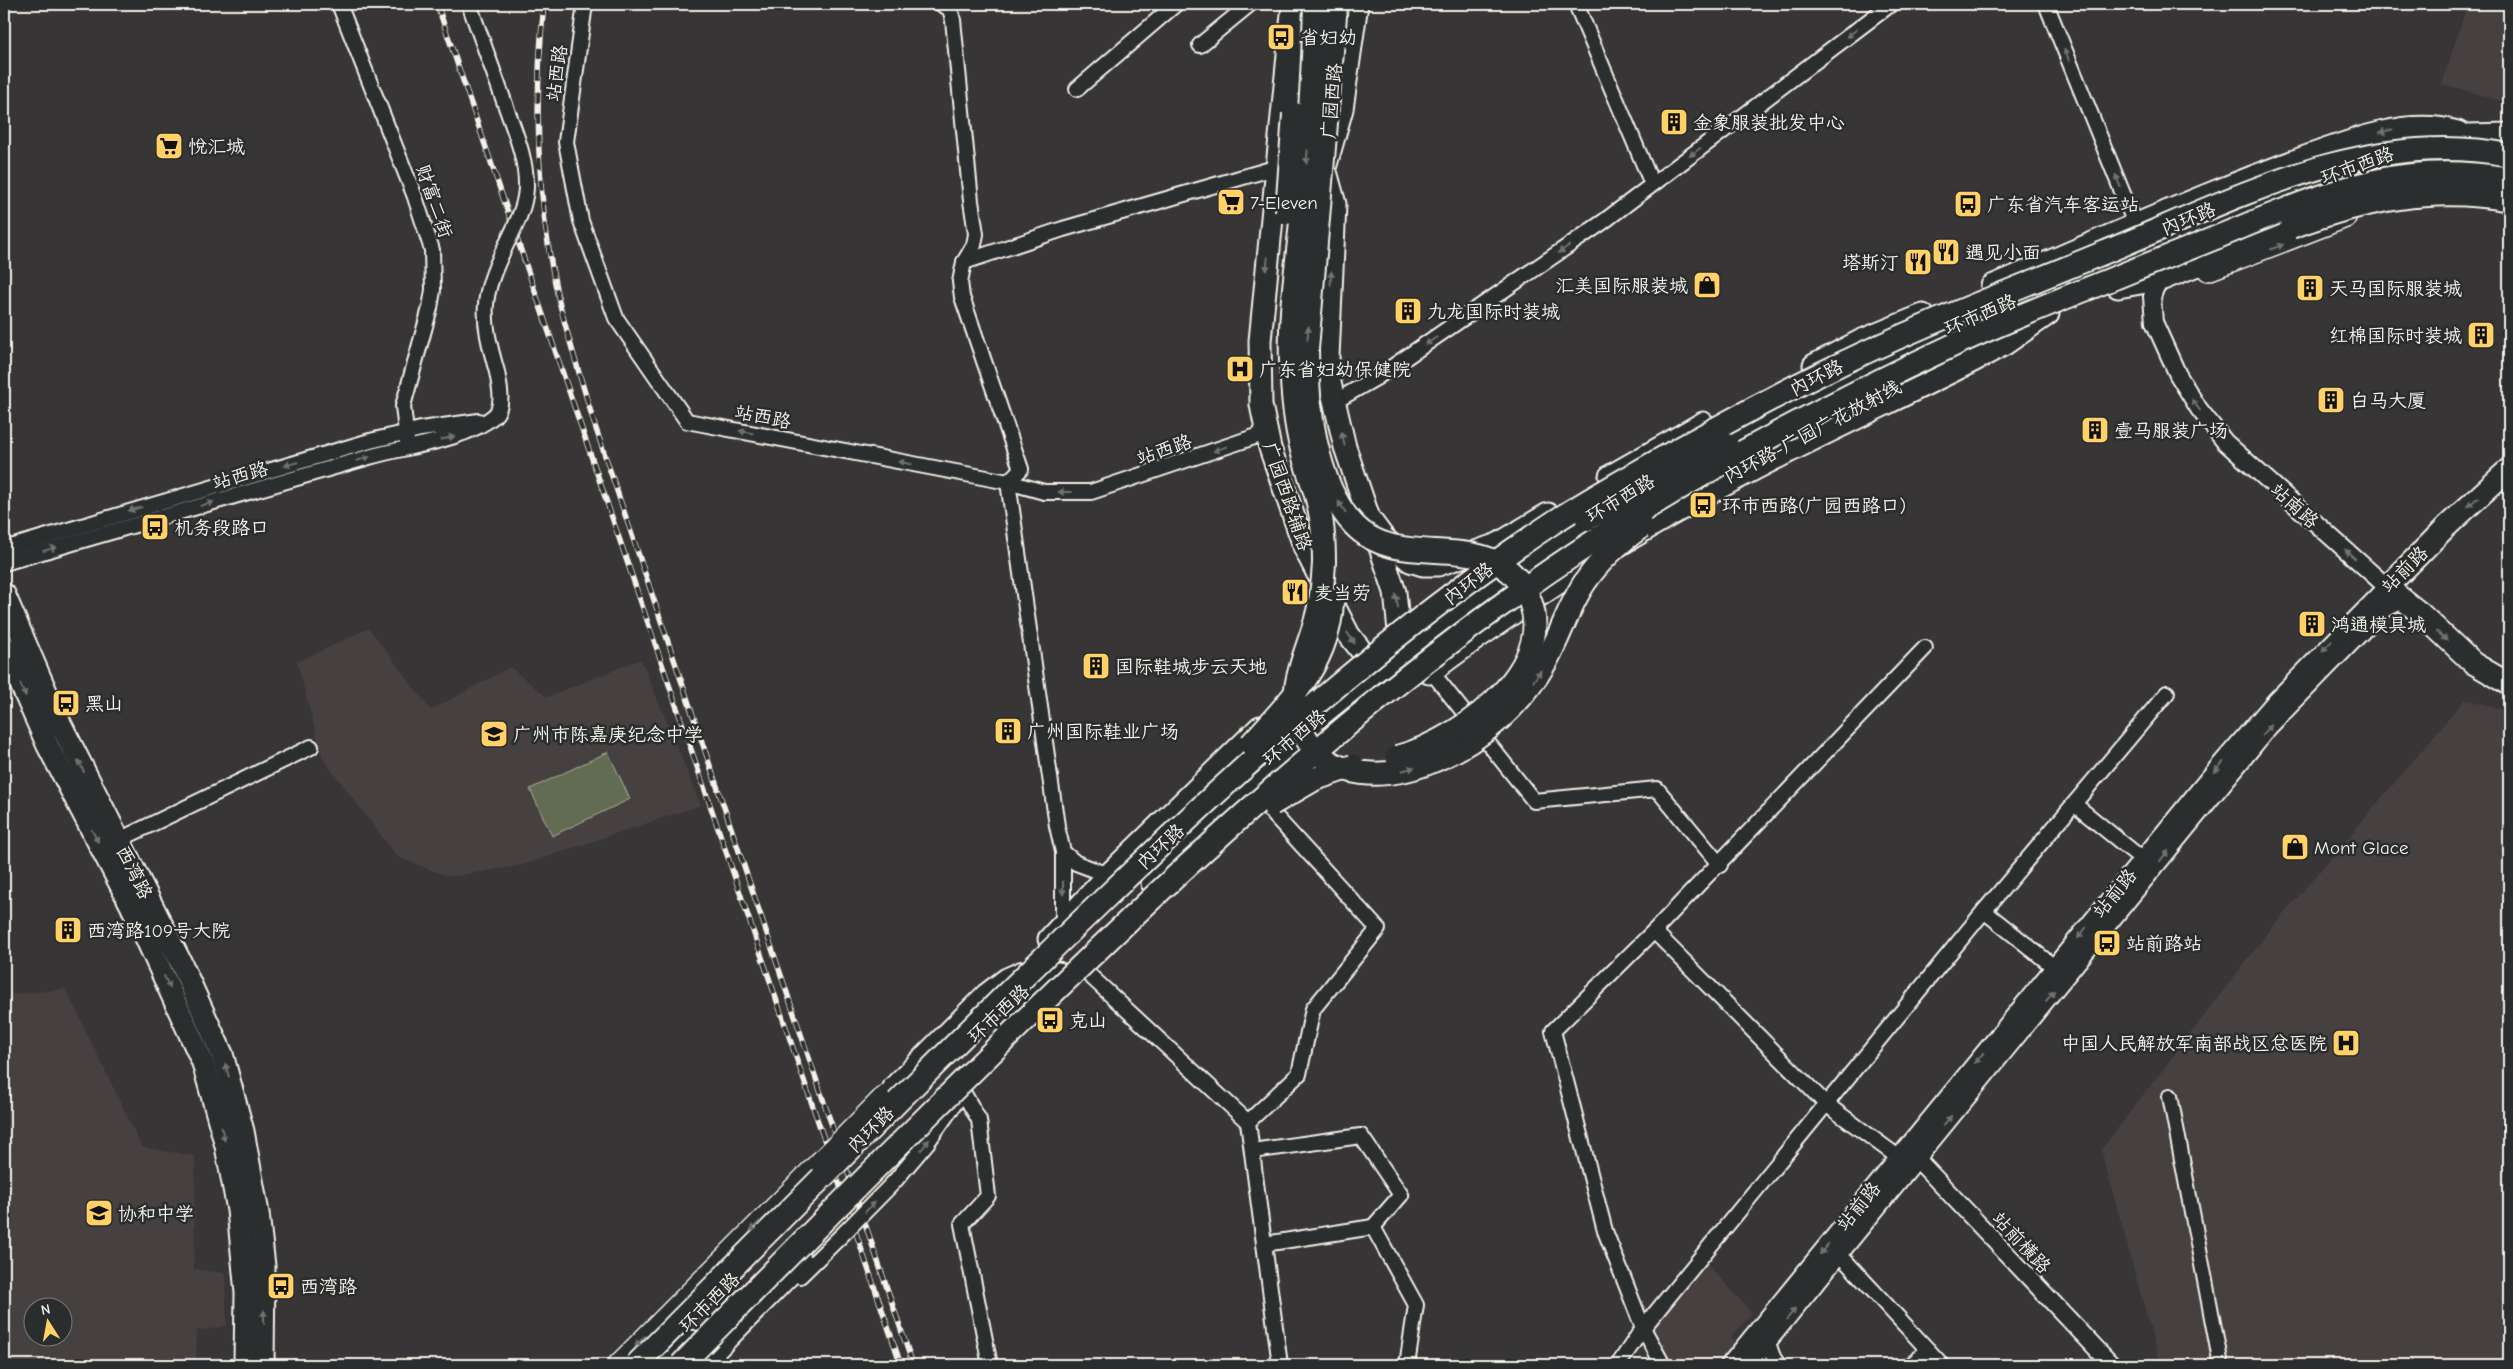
<svg xmlns="http://www.w3.org/2000/svg" width="2513" height="1369" font-family="'Comic Neue','LXGW WenKai TC',sans-serif">
<style>
.built{fill:#463f40;fill-rule:evenodd}
.green{fill:#626c53;stroke:#abae9e}
.lines{fill:none;stroke-linecap:round;stroke-linejoin:round}
.minor-casing{stroke:#f4f1e8;stroke-width:18}
.tertiary-casing{stroke:#f4f1e8;stroke-width:20}
.secondary-casing{stroke:#f4f1e8;stroke-width:22}
.primary-casing{stroke:#f4f1e8;stroke-width:25}
.trunk-casing{stroke:#f4f1e8;stroke-width:26}
.minor{stroke:#2a2d2e;stroke-width:14}
.tertiary{stroke:#2a2d2e;stroke-width:16}
.secondary{stroke:#2a2d2e;stroke-width:19}
.primary{stroke:#2a2d2e;stroke-width:21}
.trunk{stroke:#2a2d2e;stroke-width:22}
.rail-casing{stroke:#f4f1e8;stroke-width:5.5}
.rail{stroke:#2a2d2e;stroke-width:4;stroke-dasharray:11;stroke-linecap:butt}
.minor-bridge-casing{stroke:#f4f1e8;stroke-width:18;stroke-linecap:butt}
.secondary-bridge-casing{stroke:#f4f1e8;stroke-width:22;stroke-linecap:butt}
.trunk-bridge-casing{stroke:#f4f1e8;stroke-width:26;stroke-linecap:butt}
.minor-bridge{stroke:#2a2d2e;stroke-width:14}
.secondary-bridge{stroke:#2a2d2e;stroke-width:19}
.trunk-bridge{stroke:#2a2d2e;stroke-width:22}
.oneway{fill:#71726f}
.labels{text-anchor:middle;stroke-width:5;stroke-linejoin:round;paint-order:stroke}
.poi-label{font-size:19px;fill:#f4f1e8;stroke:#2a2d2e;text-anchor:start}
.street-label{font-size:19px;fill:#f4f1e8;stroke:#2a2d2e}
</style>
<rect width="100%" height="100%" fill="#373536"/>
<filter id="ink" filterUnits="userSpaceOnUse"><feTurbulence type="fractalNoise" baseFrequency=".02" numOctaves="2"/><feDisplacementMap in="SourceGraphic" scale="10" xChannelSelector="R" yChannelSelector="G"/><feConvolveMatrix kernelMatrix="1 2 1 2 8 2 1 2 1" color-interpolation-filters="sRGB"/></filter>
<g filter="url(#ink)">
<g class="built">
<polygon points="2467,4 2509,4 2509,103 2442,84"/>
<polygon points="369,628 431,710 510,667 547,697 641,659 701,805 523,865 450,877 397,857 323,759 297,662"/>
<polygon points="2465,699 2509,711 2509,1365 2160,1365 2101,1150 2266,935"/>
<path d="M66,989L142,1147L195,1156L194,1269L225,1273L227,1326L197,1331L196,1365H4V995ZM32,1306H62V1336H32Z"/>
<polygon points="1705,1261 1752,1313 1731,1338 1760,1365 1669,1365 1648,1329"/>
</g>
<polygon class="green" points="608,752 630,799 552,836 530,789"/>
<g class="lines">
<defs>
<g id="minor">
<polyline points="339,4 415,197 432,250 433,290 430,308 403,406 407,441"/>
<polyline points="585,4 566,142 581,221 616,318 687,421 1008,482 1044,492 1091,492 1266,433"/>
<polyline points="941,4 950,9 953,20 971,201 976,234 974,245 964,262 960,282 962,297 1021,469 1008,482 1057,826 1063,852 1063,924"/>
<polyline points="1576,4 1652,184"/>
<polyline points="2046,4 2136,226"/>
<polyline points="1200,45 1250,4"/>
<polyline points="1077,89 1176,4"/>
<polyline points="964,262 1063,229 1278,167"/>
<polyline points="1334,402 1376,378 1603,222 1891,4"/>
<polyline points="4,549 370,441 421,429 479,421"/>
<path d="M4,563C125,527 247,492 369,457C407,446 464,441 494,416C505,406 499,384 497,372"/>
<polyline points="1431,671 1534,801 1657,789 1720,865"/>
<polyline points="2074,804 2142,859"/>
<polyline points="1265,805 1378,929 1313,1009 1299,1074 1248,1122 1280,1365"/>
<polyline points="119,840 311,747"/>
<polyline points="1063,852 1076,863 1108,875"/>
<polyline points="1984,911 2054,967"/>
<polyline points="1086,972 1248,1122"/>
<polyline points="891,1085 984,992 1005,976 1021,969 1029,976"/>
<polyline points="2170,1096 2221,1365"/>
<polyline points="1252,1151 1361,1136 1401,1195 1373,1227"/>
<polyline points="1898,1157 1826,1104 1654,931 1925,648"/>
<polyline points="894,1182 927,1143 963,1092 979,1120 988,1196 962,1224 990,1365"/>
<polyline points="1264,1244 1373,1227 1416,1305 1407,1365"/>
<polyline points="1840,1255 1942,1365"/>
<polyline points="800,1276 846,1231"/>
<path d="M1763,1336C1772,1344 1769,1357 1779,1365"/>
<polyline points="1618,1365 1643,1328 1605,1231 1553,1031 1654,931"/>
<polyline points="1663,1365 1643,1328 1984,911 2167,693"/>
<polyline points="1911,1365 1928,1350"/>
</g>
<g id="tertiary">
<polyline points="1908,1158 1917,1159 2112,1365"/>
<polyline points="1729,1365 2206,781 2276,700 2387,587 2225,442 2199,409 2178,375 2154,322 2152,297 2156,286 2163,279"/>
<polyline points="1749,1365 2269,727 2384,609 2398,602 2406,602"/>
</g>
<g id="secondary">
<polyline points="2208,271 2346,218"/>
<polyline points="881,1099 901,1083 921,1072"/>
<polyline points="617,1365 819,1162"/>
</g>
<g id="primary">
<polyline points="1293,4 1260,341 1261,405 1270,448 1305,549 1349,635 1367,658 1384,665"/>
<polyline points="1357,4 1342,109 1325,168 1335,204 1328,357 1330,383 1345,447 1369,518 1383,537 1410,561 1423,565 1438,565 1498,544 1548,514"/>
<polyline points="2422,144 2468,135 2509,134"/>
<polyline points="2181,234 2327,176"/>
<path d="M1992,286C2113,235 2233,180 2357,139C2393,129 2422,122 2458,132"/>
<polyline points="2118,287 2163,279 2197,265"/>
<polyline points="1814,365 1860,341 1923,315"/>
<polyline points="2509,469 2446,527 2387,587 2420,613 2473,663 2509,684"/>
<polyline points="1610,476 1703,423"/>
<polyline points="1375,533 1395,592 1401,651"/>
<polyline points="4,594 57,717 180,961 222,1054 243,1131 258,1213 264,1266 263,1365"/>
<polyline points="4,646 48,746 131,905 203,1063 226,1146 238,1210 246,1293 245,1365"/>
<path d="M1429,673C1532,596 1641,528 1755,469C1827,431 1902,397 1975,360L2005,344L2048,314"/>
<path d="M1289,741C1390,658 1491,578 1601,509"/>
<polyline points="1152,883 1218,821 1316,737"/>
<polyline points="1049,939 1108,875 1260,727"/>
<polyline points="1009,1020 1058,973"/>
<polyline points="666,1365 691,1341"/>
</g>
<g id="trunk">
<polyline points="1294,114 1308,12"/>
<polyline points="2197,265 2291,227"/>
<polyline points="2026,302 2197,228"/>
<polyline points="1727,445 1863,375 1968,326"/>
<polyline points="700,1365 801,1262"/>
</g>
</defs>
<use href="#minor" class="minor-casing"/>
<use href="#tertiary" class="tertiary-casing"/>
<use href="#secondary" class="secondary-casing"/>
<use href="#primary" class="primary-casing"/>
<use href="#trunk" class="trunk-casing"/>
<use href="#minor" class="minor"/>
<use href="#tertiary" class="tertiary"/>
<use href="#secondary" class="secondary"/>
<use href="#primary" class="primary"/>
<use href="#trunk" class="trunk"/>
<defs>
<g id="rail">
<polyline points="437,4 901,1365"/>
<path d="M544,4C534,98 536,194 556,288C566,333 581,378 594,423L913,1365"/>
</g>
</defs>
<use href="#rail" class="rail-casing"/>
<use href="#rail" class="rail"/>
<defs>
<g id="minor-bridge">
<path d="M469,4C481,37 493,71 505,104C514,130 527,159 526,188C525,208 515,227 506,245C480,298 481,316 497,372"/>
<polyline points="846,1231 894,1182"/>
</g>
<polyline id="secondary-bridge" points="819,1162 881,1099"/>
<g id="trunk-bridge">
<path d="M1315,4C1313,77 1308,149 1301,221C1297,267 1289,314 1291,360C1292,391 1294,421 1302,450C1306,468 1314,485 1318,503C1323,522 1324,542 1324,563C1323,583 1321,603 1315,623C1306,655 1285,694 1301,728C1326,785 1391,780 1438,759C1483,739 1521,705 1545,663C1560,637 1568,607 1585,582C1600,560 1620,542 1641,527"/>
<path d="M1336,4L1307,349C1307,403 1315,484 1354,525C1399,572 1477,529 1518,580C1577,656 1463,740 1397,757"/>
<polyline points="1287,213 1294,114"/>
<path d="M2291,227C2361,201 2435,185 2509,200"/>
<polyline points="1587,519 1727,445"/>
<path d="M1251,744C1290,701 1329,663 1332,602"/>
<polyline points="1272,804 1315,779 1353,766"/>
<path d="M636,1365C790,1210 943,1054 1100,903C1243,765 1391,629 1557,520C1599,493 1643,469 1686,445C1730,421 1773,397 1818,375C1910,329 2008,292 2103,253C2232,200 2366,127 2509,155"/>
<path d="M681,1365C814,1230 948,1093 1085,962C1238,815 1399,671 1576,553C1696,473 1827,404 1958,343C2016,316 2076,294 2134,270C2173,255 2211,240 2249,224C2341,187 2408,161 2509,179"/>
</g>
</defs>
<use href="#minor-bridge" class="minor-bridge-casing"/>
<use href="#secondary-bridge" class="secondary-bridge-casing"/>
<use href="#trunk-bridge" class="trunk-bridge-casing"/>
<use href="#minor-bridge" class="minor-bridge"/>
<use href="#secondary-bridge" class="secondary-bridge"/>
<use href="#trunk-bridge" class="trunk-bridge"/>
</g>
<defs><path id="oneway-solid" d="M-6-.8H1V-3.2L6.5 0L1 3.2V.8H-6Z" transform="scale(1.25)"/></defs>
<g class="oneway">
<use href="#oneway-solid" transform="translate(1852 33) rotate(143)"/>
<use href="#oneway-solid" transform="translate(2067 55) rotate(-112)"/>
<use href="#oneway-solid" transform="translate(2386 131) rotate(166)"/>
<use href="#oneway-solid" transform="translate(1695 152) rotate(143)"/>
<use href="#oneway-solid" transform="translate(1307 157) rotate(95)"/>
<use href="#oneway-solid" transform="translate(2118 181) rotate(-112)"/>
<use href="#oneway-solid" transform="translate(2277 247) rotate(-21)"/>
<use href="#oneway-solid" transform="translate(1564 249) rotate(145)"/>
<use href="#oneway-solid" transform="translate(1267 264) rotate(96)"/>
<use href="#oneway-solid" transform="translate(1331 278) rotate(-86)"/>
<use href="#oneway-solid" transform="translate(1308 333) rotate(-85)"/>
<use href="#oneway-solid" transform="translate(1431 341) rotate(146)"/>
<use href="#oneway-solid" transform="translate(2196 405) rotate(-126)"/>
<use href="#oneway-solid" transform="translate(746 432) rotate(-169)"/>
<use href="#oneway-solid" transform="translate(448 438) rotate(-14)"/>
<use href="#oneway-solid" transform="translate(1343 439) rotate(-104)"/>
<use href="#oneway-solid" transform="translate(1220 449) rotate(160)"/>
<use href="#oneway-solid" transform="translate(363 459) rotate(-16)"/>
<use href="#oneway-solid" transform="translate(905 463) rotate(-169)"/>
<use href="#oneway-solid" transform="translate(291 464) rotate(164)"/>
<use href="#oneway-solid" transform="translate(1065 492) rotate(-180)"/>
<use href="#oneway-solid" transform="translate(2473 502) rotate(138)"/>
<use href="#oneway-solid" transform="translate(207 504) rotate(-16)"/>
<use href="#oneway-solid" transform="translate(1342 507) rotate(-124)"/>
<use href="#oneway-solid" transform="translate(135 509) rotate(164)"/>
<use href="#oneway-solid" transform="translate(50 549) rotate(-17)"/>
<use href="#oneway-solid" transform="translate(2350 554) rotate(-138)"/>
<use href="#oneway-solid" transform="translate(1397 601) rotate(-99)"/>
<use href="#oneway-solid" transform="translate(2442 636) rotate(42)"/>
<use href="#oneway-solid" transform="translate(1351 638) rotate(55)"/>
<use href="#oneway-solid" transform="translate(2327 646) rotate(134)"/>
<use href="#oneway-solid" transform="translate(1537 676) rotate(-56)"/>
<use href="#oneway-solid" transform="translate(23 690) rotate(66)"/>
<use href="#oneway-solid" transform="translate(2267 730) rotate(-50)"/>
<use href="#oneway-solid" transform="translate(81 766) rotate(-116)"/>
<use href="#oneway-solid" transform="translate(2219 767) rotate(130)"/>
<use href="#oneway-solid" transform="translate(1408 769) rotate(-15)"/>
<use href="#oneway-solid" transform="translate(95 836) rotate(62)"/>
<use href="#oneway-solid" transform="translate(2164 856) rotate(-51)"/>
<use href="#oneway-solid" transform="translate(1063 888) rotate(90)"/>
<use href="#oneway-solid" transform="translate(2082 933) rotate(129)"/>
<use href="#oneway-solid" transform="translate(167 982) rotate(64)"/>
<use href="#oneway-solid" transform="translate(2050 996) rotate(-51)"/>
<use href="#oneway-solid" transform="translate(1979 1058) rotate(130)"/>
<use href="#oneway-solid" transform="translate(227 1070) rotate(-106)"/>
<use href="#oneway-solid" transform="translate(1947 1121) rotate(-50)"/>
<use href="#oneway-solid" transform="translate(223 1134) rotate(77)"/>
<use href="#oneway-solid" transform="translate(925 1145) rotate(-52)"/>
<use href="#oneway-solid" transform="translate(870 1207) rotate(-46)"/>
<use href="#oneway-solid" transform="translate(755 1226) rotate(135)"/>
<use href="#oneway-solid" transform="translate(1824 1249) rotate(129)"/>
<use href="#oneway-solid" transform="translate(1791 1314) rotate(-50)"/>
<use href="#oneway-solid" transform="translate(264 1317) rotate(-90)"/>
<use href="#oneway-solid" transform="translate(640 1341) rotate(135)"/>
</g>
</g>
<defs>
<symbol id="bus-square" viewBox="-11 -11 22 22"><rect x="-9" y="-9" width="18" height="18" rx="4" fill="#ffd166" stroke="#2a2d2e"/><path d="M-5-6H5V4H4V6H2V4H-2V6H-4V4H-5ZM-3.5-4V0h7V-4ZM-3.5 1.2v1.5H-2V1.2ZM2 1.2v1.5H3.5V1.2Z" fill="#111"/></symbol>
<symbol id="building-square" viewBox="-11 -11 22 22"><rect x="-9" y="-9" width="18" height="18" rx="4" fill="#ffd166" stroke="#2a2d2e"/><path d="M-4-6H4V6H1V3H-1V6H-4ZM-2.5-4.3h1.7v1.8h-1.7ZM.8-4.3h1.7v1.8H.8ZM-2.5-1h1.7V.8h-1.7ZM.8-1h1.7V.8H.8Z" fill="#111"/></symbol>
<symbol id="supermarket-square" viewBox="-11 -11 22 22"><rect x="-9" y="-9" width="18" height="18" rx="4" fill="#ffd166" stroke="#2a2d2e"/><path d="M-6-5.5h2.5l.6 2H6L4.5 2H-2.5L-4.4-4H-6ZM-1.5 3.2a1.3 1.3 0 1 0 .1 0ZM3 3.2a1.3 1.3 0 1 0 .1 0Z" fill="#111"/></symbol>
<symbol id="restaurant-square" viewBox="-11 -11 22 22"><rect x="-9" y="-9" width="18" height="18" rx="4" fill="#ffd166" stroke="#2a2d2e"/><path d="M-5-6h1v4h1v-4h1v4h1v-4h1v5L-1.5 .5V6h-2V.5L-5-1ZM5-6V6H3V1.5H1.5Q1.5-4 5-6Z" fill="#111"/></symbol>
<symbol id="shop-square" viewBox="-11 -11 22 22"><rect x="-9" y="-9" width="18" height="18" rx="4" fill="#ffd166" stroke="#2a2d2e"/><path d="M-5-2.5h2.3a2.7 3.5 0 0 1 5.4 0H5L5.5 6h-11ZM-1.5-2.5h3a1.5 2.3 0 0 0-3 0Z" fill="#111"/></symbol>
<symbol id="hospital-square" viewBox="-11 -11 22 22"><rect x="-9" y="-9" width="18" height="18" rx="4" fill="#ffd166" stroke="#2a2d2e"/><path d="M-5-5h3v3.5h4V-5h3V5h-3V1.5h-4V5h-3Z" fill="#111"/></symbol>
<symbol id="school-square" viewBox="-11 -11 22 22"><rect x="-9" y="-9" width="18" height="18" rx="4" fill="#ffd166" stroke="#2a2d2e"/><path d="M0-5L7-2L0 1L-7-2ZM-4 1L0 2.5L4 1V4Q0 6-4 4Z" fill="#111"/></symbol>
</defs>
<g fill-rule="evenodd">
<use href="#bus-square" x="1265" y="21" width="32" height="32"/>
<use href="#building-square" x="1658" y="106" width="32" height="32"/>
<use href="#supermarket-square" x="153" y="130" width="32" height="32"/>
<use href="#supermarket-square" x="1215" y="186" width="32" height="32"/>
<use href="#bus-square" x="1952" y="188" width="32" height="32"/>
<use href="#restaurant-square" x="1930" y="236" width="32" height="32"/>
<use href="#restaurant-square" x="1902" y="246" width="32" height="32"/>
<use href="#shop-square" x="1691" y="269" width="32" height="32"/>
<use href="#building-square" x="2294" y="272" width="32" height="32"/>
<use href="#building-square" x="1392" y="295" width="32" height="32"/>
<use href="#building-square" x="2465" y="319" width="32" height="32"/>
<use href="#hospital-square" x="1224" y="353" width="32" height="32"/>
<use href="#building-square" x="2315" y="384" width="32" height="32"/>
<use href="#building-square" x="2079" y="414" width="32" height="32"/>
<use href="#bus-square" x="1687" y="489" width="32" height="32"/>
<use href="#bus-square" x="139" y="511" width="32" height="32"/>
<use href="#restaurant-square" x="1279" y="576" width="32" height="32"/>
<use href="#building-square" x="2296" y="608" width="32" height="32"/>
<use href="#building-square" x="1080" y="650" width="32" height="32"/>
<use href="#bus-square" x="50" y="687" width="32" height="32"/>
<use href="#building-square" x="992" y="715" width="32" height="32"/>
<use href="#school-square" x="478" y="718" width="32" height="32"/>
<use href="#shop-square" x="2279" y="831" width="32" height="32"/>
<use href="#building-square" x="52" y="914" width="32" height="32"/>
<use href="#bus-square" x="2091" y="927" width="32" height="32"/>
<use href="#bus-square" x="1034" y="1004" width="32" height="32"/>
<use href="#hospital-square" x="2330" y="1027" width="32" height="32"/>
<use href="#school-square" x="83" y="1197" width="32" height="32"/>
<use href="#bus-square" x="265" y="1270" width="32" height="32"/>
</g>
<g class="labels">
<g class="poi-label">
<text x="1300" y="44">省妇幼</text>
<text x="1693" y="129">金象服装批发中心</text>
<text x="188" y="153">悦汇城</text>
<text x="1250" y="209">7-Eleven</text>
<text x="1987" y="211">广东省汽车客运站</text>
<text x="1965" y="259">遇见小面</text>
<text x="1899" y="269" text-anchor="end">塔斯汀</text>
<text x="1688" y="292" text-anchor="end">汇美国际服装城</text>
<text x="2329" y="295">天马国际服装城</text>
<text x="1427" y="318">九龙国际时装城</text>
<text x="2462" y="342" text-anchor="end">红棉国际时装城</text>
<text x="1259" y="376">广东省妇幼保健院</text>
<text x="2350" y="407">白马大厦</text>
<text x="2114" y="437">壹马服装广场</text>
<text x="1722" y="512">环市西路(广园西路口)</text>
<text x="174" y="534">机务段路口</text>
<text x="1314" y="599">麦当劳</text>
<text x="2331" y="631">鸿通模具城</text>
<text x="1115" y="673">国际鞋城步云天地</text>
<text x="85" y="710">黑山</text>
<text x="1027" y="738">广州国际鞋业广场</text>
<text x="513" y="741">广州市陈嘉庚纪念中学</text>
<text x="2314" y="854">Mont Glace</text>
<text x="87" y="937">西湾路109号大院</text>
<text x="2126" y="950">站前路站</text>
<text x="1069" y="1027">克山</text>
<text x="2327" y="1050" text-anchor="end">中国人民解放军南部战区总医院</text>
<text x="118" y="1220">协和中学</text>
<text x="300" y="1293">西湾路</text>
</g>
<g class="street-label">
<text transform="translate(556 73) rotate(-82)" y="7">站西路</text>
<text transform="translate(1331 101) rotate(-85)" y="7">广园西路</text>
<text transform="translate(2357 165) rotate(-20)" y="7">环市西路</text>
<text transform="translate(435 201) rotate(71)" y="7">财富二街</text>
<text transform="translate(2188 218) rotate(-22)" y="7">内环路</text>
<text transform="translate(1980 314) rotate(-23)" y="7">环市西路</text>
<text transform="translate(1816 377) rotate(-27)" y="7">内环路</text>
<text transform="translate(763 416) rotate(11)" y="7">站西路</text>
<text transform="translate(1812 431) rotate(-28)" y="7">内环路-广园广花放射线</text>
<text transform="translate(1164 449) rotate(-19)" y="7">站西路</text>
<text transform="translate(240 475) rotate(-16)" y="7">站西路</text>
<text transform="translate(1288 496) rotate(71)" y="7">广园西路辅路</text>
<text transform="translate(1620 498) rotate(-31)" y="7">环市西路</text>
<text transform="translate(2295 505) rotate(42)" y="7">站南路</text>
<text transform="translate(2404 569) rotate(-45)" y="7">站前路</text>
<text transform="translate(1468 583) rotate(-37)" y="7">内环路</text>
<text transform="translate(1294 737) rotate(-40)" y="7">环市西路</text>
<text transform="translate(1160 846) rotate(-43)" y="7">内环路</text>
<text transform="translate(135 872) rotate(63)" y="7">西湾路</text>
<text transform="translate(2114 893) rotate(-51)" y="7">站前路</text>
<text transform="translate(998 1013) rotate(-43)" y="7">环市西路</text>
<text transform="translate(870 1129) rotate(-45)" y="7">内环路</text>
<text transform="translate(1858 1206) rotate(-51)" y="7">站前路</text>
<text transform="translate(2022 1242) rotate(47)" y="7">站前横路</text>
<text transform="translate(709 1302) rotate(-45)" y="7">环市西路</text>
</g>
</g>
<rect width="2513" height="1369" fill="none" stroke="#2a2d2e" stroke-width="20"/>
<rect x="10" y="10" width="2493" height="1349" fill="none" stroke="#f4f1e8" stroke-width="2" filter="url(#ink)"/>
<g transform="translate(48 1322) rotate(349)"><circle r="24" fill="#2a2d2e" stroke="#7b7b78"/>
<path d="M0-4L9 19L0 12L-9 19Z" fill="#ffd166"/>
<text y="-8" font-size="14" font-weight="bold" text-anchor="middle" fill="#f4f1e8">N</text>
</g>
</svg>
